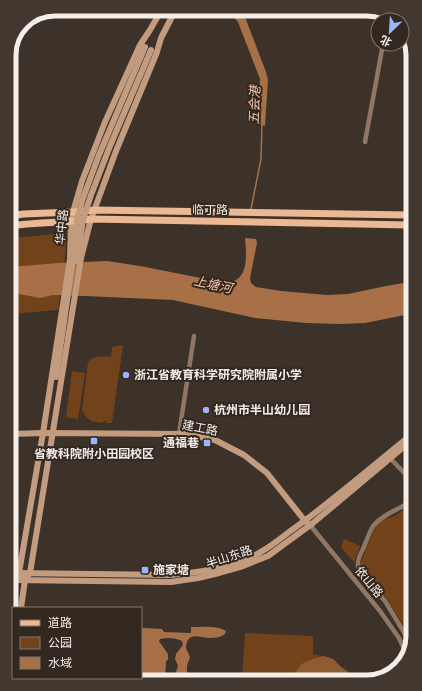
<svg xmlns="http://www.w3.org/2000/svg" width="422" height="691" font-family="'PT Serif','Noto Sans SC',serif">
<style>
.green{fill:#72431b}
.forest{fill:#8f5b30}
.water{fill:#a77046}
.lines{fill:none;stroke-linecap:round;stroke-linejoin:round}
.stream{stroke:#a77046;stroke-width:1.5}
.street{stroke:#907765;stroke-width:4.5}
.secondary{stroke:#c39c7f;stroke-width:6}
.primary{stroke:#ebb893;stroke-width:7}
.secondary-bridge{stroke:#c39c7f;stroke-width:6}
.poi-dot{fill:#9ab5fd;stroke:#332820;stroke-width:1.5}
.labels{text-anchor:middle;stroke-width:4;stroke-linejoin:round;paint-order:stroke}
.street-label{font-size:12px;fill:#f4ede8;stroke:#332820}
.poi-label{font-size:12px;font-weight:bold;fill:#f4ede8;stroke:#332820;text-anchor:start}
.water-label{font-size:13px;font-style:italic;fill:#f5c5a2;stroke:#332820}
.rim{fill:none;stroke:#f4ede8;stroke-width:5}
</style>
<rect width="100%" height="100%" fill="#3d322a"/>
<g class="green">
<polygon points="56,234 61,235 66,237 65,258 58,310 11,314 11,238"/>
<path d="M123,345L112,423H106V420L102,423L92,421L87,418L82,410L88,362C95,355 102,356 111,357L112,347Z"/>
<polygon points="72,371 85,373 78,419 66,417"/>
<polygon points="412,503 413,635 411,634 408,632 385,596 363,571 360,565 361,562 375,526 382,520 395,516"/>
<polygon points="344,539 360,546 354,562 341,547"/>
<polygon points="245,633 313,636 313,654 333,659 341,667 357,678 242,679"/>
</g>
<path class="forest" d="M324,656L333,659L341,667L357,678L288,679C296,675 296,669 302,664C308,660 317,658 324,656Z"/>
<g class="water">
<polygon points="225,9 240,9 245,17 266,72 268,80 265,126 258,124 260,79 238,22 230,13"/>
<path d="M245,238L256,239L257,243L250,278L251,283L256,287L281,291L327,295L348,294L386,286L410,282V314L365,323L338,324L306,323L255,318L173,300L85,296L53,295L40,298L14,293H11V267L58,263L107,261L140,266L221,282C226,282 232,283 236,280C249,272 246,251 245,238Z"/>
<path d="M191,627C202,627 217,625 226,631L225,634C221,637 216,638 210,638C202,638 191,632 187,642C186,644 186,647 186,648C187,651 189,654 190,657C189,661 187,663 187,667C186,672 189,674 187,680H177L176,672L178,666L175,659L176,654L183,645L182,641C175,638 168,637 160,639L159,641L168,654V659L166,662L165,680L131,681V678H141V629L144,628L162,629L164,632L191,633Z"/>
</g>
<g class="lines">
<polyline class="stream" points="251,209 261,159 262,123"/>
<g class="street">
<polyline points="365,9 393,18"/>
<polyline points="365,142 383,44"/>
<polyline points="179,434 194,336"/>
<polyline points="388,456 412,481"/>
<polyline points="310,525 380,611 399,638 407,655"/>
<path d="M410,646L409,641L402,629L385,601L359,570C356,563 359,556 363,549C366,542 369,533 373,526C381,516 394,511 405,505C407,503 410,501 412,499"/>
</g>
<g class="secondary">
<polyline points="162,9 150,30 140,45 105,122 82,181 73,212 71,222 70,259 43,433 19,573 25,580 30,573 81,258 91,219 116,151 157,52 161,38 176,9"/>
<polyline points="12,434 43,433 185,434 215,440 244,455 267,473 305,521 308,523"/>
<path d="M13,573L171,575C201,572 233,568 259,553C270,547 280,539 289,532C332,502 371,467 411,435"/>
<polyline points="13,580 171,582 198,578 215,574 243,566 268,556 313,523 400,450 411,441"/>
<polyline points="21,608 25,580"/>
</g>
<g class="primary">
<polyline points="10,216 23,214 73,212 95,210 410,215"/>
<path d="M10,226C37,222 64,223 91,219L410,225"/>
</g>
<g class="secondary-bridge">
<polyline points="77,261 83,220 91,195 110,146 151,50"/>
<polyline points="56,377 73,259 77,220 83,198 99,155 145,47"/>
</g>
</g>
<g class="poi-dot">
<circle cx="126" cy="375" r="4"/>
<circle cx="206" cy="410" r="4"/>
<rect x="90" y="437" width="8" height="8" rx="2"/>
<rect x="203" y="439" width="8" height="8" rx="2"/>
<rect x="141" y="566" width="8" height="8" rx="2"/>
</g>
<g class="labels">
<g class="street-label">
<text transform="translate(210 210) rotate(1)" y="4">临丁路</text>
<text transform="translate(62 227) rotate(-84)" y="4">华中路</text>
<text transform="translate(200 428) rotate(11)" y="4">建工路</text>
<text transform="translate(229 557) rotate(-18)" y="4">半山东路</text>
<text transform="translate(369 582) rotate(51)" y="4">依山路</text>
</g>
<g class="poi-label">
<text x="134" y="379">浙江省教育科学研究院附属小学</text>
<text x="214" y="414">杭州市半山幼儿园</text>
<text x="199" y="447" text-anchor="end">通福巷</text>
<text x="94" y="458" text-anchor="middle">省教科院附小田园校区</text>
<text x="153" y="574">施家塘</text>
</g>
<g class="water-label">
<text transform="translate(254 105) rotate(-88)" y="5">五会港</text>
<text transform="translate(213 284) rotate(12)" y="5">上塘河</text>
</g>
</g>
<path d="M0 0H422V691H0ZM55 16H367A39 39 0 0 1 406 55V636A39 39 0 0 1 367 675H55A39 39 0 0 1 16 636V55A39 39 0 0 1 55 16Z" fill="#423830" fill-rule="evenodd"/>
<path class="rim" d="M55 16H367A39 39 0 0 1 406 55V636A39 39 0 0 1 367 675H55A39 39 0 0 1 16 636V55A39 39 0 0 1 55 16Z"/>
<rect x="12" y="607" width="130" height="72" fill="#332820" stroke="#807770"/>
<rect x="20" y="620" width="20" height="6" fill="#ebb893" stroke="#807770"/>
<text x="48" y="627" font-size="12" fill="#f4ede8">道路</text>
<rect x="20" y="637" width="20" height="12" fill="#72431b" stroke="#807770"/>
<text x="48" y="647" font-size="12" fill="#f4ede8">公园</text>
<rect x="20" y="657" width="20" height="12" fill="#a77046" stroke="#807770"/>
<text x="48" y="667" font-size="12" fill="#f4ede8">水域</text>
<g transform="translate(390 32) rotate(205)"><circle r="19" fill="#332820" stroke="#807770"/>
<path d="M0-3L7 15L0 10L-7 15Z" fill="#9ab5fd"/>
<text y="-6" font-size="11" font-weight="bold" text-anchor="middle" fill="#f4ede8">北</text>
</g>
</svg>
